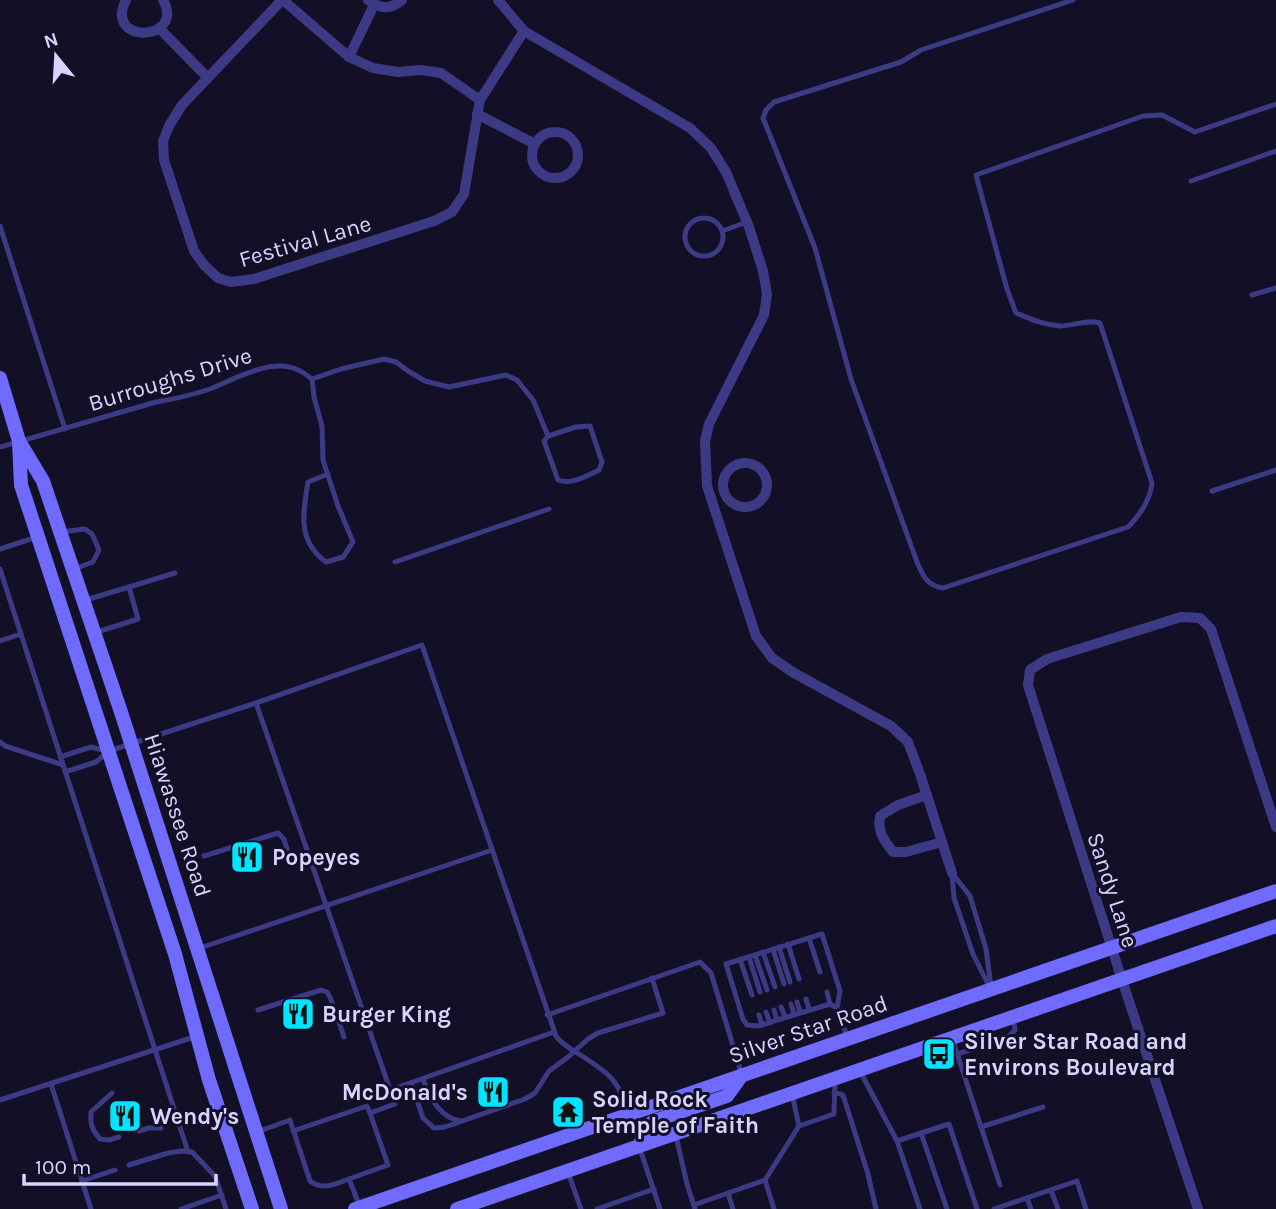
<svg xmlns="http://www.w3.org/2000/svg" width="1276" height="1209" font-family="Karla,sans-serif">
<style>
.lines{fill:none;stroke-linecap:round;stroke-linejoin:round}
.lane{stroke:#3d3a85;stroke-width:5}
.street{stroke:#3d3a85;stroke-width:10}
.secondary{stroke:#6f6bff;stroke-width:14}
.labels{text-anchor:middle;stroke-width:6;stroke-linejoin:round;paint-order:stroke}
.street-label{font-size:23px;fill:#d9d4ff;stroke:#130f26}
.poi-label{font-size:23px;font-weight:bold;fill:#d9d4ff;stroke:#130f26;text-anchor:start}
</style>
<rect width="100%" height="100%" fill="#130f26"/>
<g class="lines">
<g class="lane">
<path d="M1073,0L921,50L901,62L774,102L766,110L763,118L815,248L851,379L917,562C923,576 927,586 943,588L1128,527C1140,515 1150,501 1152,483L1100,323C1087,319 1073,326 1060,326C1044,325 1031,319 1016,313L1007,289L976,175L1143,116L1162,115L1195,132L1276,104"/>
<polyline points="1191,181 1276,151"/>
<circle cx="704" cy="237" r="19"/>
<polyline points="0,226 65,429"/>
<polyline points="722,231 747,222"/>
<polyline points="1252,295 1276,288"/>
<path d="M312,379L341,369L384,359L396,362L408,371L425,381L449,387L506,375L517,380L533,400L548,436L544,441L558,480C572,485 586,476 599,470L602,462L590,426L576,427L548,436"/>
<path d="M0,447L156,402C175,399 192,395 210,389C235,379 272,357 298,370C303,372 308,376 312,379L314,397L322,426L323,460L338,506L353,542L343,557L326,562C297,541 303,513 308,482L328,474"/>
<polyline points="1212,491 1276,470"/>
<polyline points="61,532 85,529 92,534 99,550 93,562 74,569"/>
<polyline points="0,549 37,537"/>
<polyline points="395,562 549,509"/>
<polyline points="0,569 188,1152"/>
<polyline points="129,587 175,573"/>
<polyline points="86,600 129,587 138,619 94,633"/>
<polyline points="0,641 21,634"/>
<polyline points="256,703 395,1104 370,1113 388,1165 349,1179"/>
<polyline points="0,742 5,746 63,765"/>
<polyline points="60,757 91,747 106,751"/>
<path d="M65,772L96,762L109,751L256,703L422,645L556,1036C562,1045 573,1050 582,1056C612,1075 617,1080 630,1114"/>
<polyline points="204,856 278,833 284,839 291,863"/>
<polyline points="952,873 970,896 986,949 991,986"/>
<polyline points="952,875 954,898 973,954 988,984"/>
<polyline points="809,938 820,972"/>
<polyline points="788,944 799,979"/>
<polyline points="779,947 790,982"/>
<polyline points="200,948 492,850"/>
<polyline points="773,949 784,984"/>
<polyline points="763,952 775,987"/>
<polyline points="755,955 767,990"/>
<polyline points="749,957 760,992"/>
<polyline points="740,959 752,995"/>
<polyline points="827,992 830,1004"/>
<polyline points="806,999 809,1009"/>
<polyline points="797,1002 800,1012"/>
<polyline points="791,1004 794,1014"/>
<polyline points="781,1007 785,1017"/>
<polyline points="837,1008 840,991 822,934 726,964 743,1019 747,1025 758,1026 830,1004 837,1008 847,1036"/>
<polyline points="258,1010 321,990 327,992 330,997 344,1037"/>
<polyline points="774,1010 777,1020"/>
<polyline points="766,1012 770,1023"/>
<polyline points="547,1015 700,962 711,973 741,1072"/>
<polyline points="759,1015 762,1025"/>
<polyline points="952,1038 1000,1185"/>
<polyline points="957,1054 1007,1038 1015,1030 1013,1017"/>
<polyline points="861,1073 897,1141 920,1209"/>
<path d="M423,1079C429,1097 439,1117 460,1121"/>
<polyline points="411,1083 423,1118 434,1128 445,1127 525,1099 535,1093 549,1071 568,1057 588,1039 598,1033 663,1013 652,978"/>
<polyline points="51,1084 91,1209"/>
<polyline points="390,1090 554,1032"/>
<polyline points="834,1092 843,1095 868,1174 876,1209"/>
<path d="M112,1093L91,1112C90,1124 92,1130 100,1139L109,1140L119,1137"/>
<polyline points="0,1100 197,1036"/>
<polyline points="799,1126 834,1114 835,1081"/>
<polyline points="981,1127 1043,1107"/>
<polyline points="139,1131 149,1128 161,1128"/>
<polyline points="293,1131 367,1106 370,1113"/>
<path d="M257,1132L290,1120L310,1181C323,1191 335,1184 349,1179L360,1207"/>
<polyline points="921,1133 947,1209"/>
<polyline points="676,1136 687,1184 695,1209"/>
<polyline points="897,1141 949,1124 977,1209"/>
<polyline points="640,1149 660,1209"/>
<polyline points="129,1165 168,1153 181,1151 192,1152 215,1176 226,1209"/>
<polyline points="568,1172 581,1209"/>
<polyline points="82,1181 115,1170"/>
<polyline points="1051,1190 1058,1209"/>
<polyline points="1027,1198 1031,1209"/>
<polyline points="694,1205 728,1193"/>
<polyline points="181,1209 222,1195"/>
<polyline points="597,1209 654,1189"/>
<polyline points="733,1209 728,1193 765,1180"/>
<polyline points="774,1209 765,1180 799,1126 792,1094"/>
<polyline points="994,1209 1077,1181 1086,1209"/>
</g>
<g class="street">
<path d="M126,0C103,45 186,42 163,0"/>
<polyline points="282,0 182,105 169,126 163,141 164,160 194,251 204,265 218,278 231,282 254,279 434,221 452,212 464,194 480,100 524,31"/>
<polyline points="283,0 349,57 373,68 398,72 421,70 441,73 480,100"/>
<path d="M368,0C380,9 391,10 402,0"/>
<polyline points="498,0 524,31 690,128 711,148 726,172 749,227 763,271 767,294 764,315 709,424 705,441 707,486 756,636 772,658 794,673 891,726 908,742 920,774 952,873"/>
<polyline points="159,28 208,78"/>
<polyline points="349,57 374,5"/>
<polyline points="477,114 535,144"/>
<circle cx="555" cy="155" r="23"/>
<circle cx="745" cy="485" r="22"/>
<path d="M927,795L898,805L880,816C877,832 884,840 893,852H906L942,842"/>
<polyline points="1198,1209 1122,980 1028,685 1030,670 1047,659 1181,617 1200,618 1211,629 1276,827"/>
</g>
<g class="secondary">
<polyline points="0,378 19,441 43,481 120,709 281,1209"/>
<polyline points="19,442 21,485 175,954 209,1080 252,1209"/>
<polyline points="639,1146 649,1125 654,1121 727,1096 742,1075"/>
<polyline points="355,1209 1276,891"/>
<polyline points="457,1209 1276,926"/>
</g>
</g>
<defs>
<symbol id="restaurant-square" viewBox="-11 -11 22 22"><rect x="-9" y="-9" width="18" height="18" rx="4" fill="#00e5ff" stroke="#130f26"/><path d="M-5-6h1v4h1v-4h1v4h1v-4h1v5L-1.5 .5V6h-2V.5L-5-1ZM5-6V6H3V1.5H1.5Q1.5-4 5-6Z" fill="#111"/></symbol>
<symbol id="bus-square" viewBox="-11 -11 22 22"><rect x="-9" y="-9" width="18" height="18" rx="4" fill="#00e5ff" stroke="#130f26"/><path d="M-5-6H5V4H4V6H2V4H-2V6H-4V4H-5ZM-3.5-4V0h7V-4ZM-3.5 1.2v1.5H-2V1.2ZM2 1.2v1.5H3.5V1.2Z" fill="#111"/></symbol>
<symbol id="temple-square" viewBox="-11 -11 22 22"><rect x="-9" y="-9" width="18" height="18" rx="4" fill="#00e5ff" stroke="#130f26"/><path d="M0-6L5-2H3V0L6.5 2.5H4V6H1.5V3h-3V6H-4V2.5H-6.5L-3 0V-2H-5Z" fill="#111"/></symbol>
</defs>
<g fill-rule="evenodd">
<use href="#restaurant-square" x="228" y="838" width="38" height="38"/>
<use href="#restaurant-square" x="279" y="995" width="38" height="38"/>
<use href="#bus-square" x="920" y="1035" width="38" height="38"/>
<use href="#restaurant-square" x="474" y="1073" width="38" height="38"/>
<use href="#temple-square" x="549" y="1093" width="38" height="38"/>
<use href="#restaurant-square" x="106" y="1097" width="38" height="38"/>
</g>
<g class="labels">
<g class="street-label">
<text transform="translate(305 241) rotate(-16)" y="8">Festival Lane</text>
<text transform="translate(170 379) rotate(-17)" y="8">Burroughs Drive</text>
<text transform="translate(178 815) rotate(72)" y="8">Hiawassee Road</text>
<text transform="translate(1113 890) rotate(72)" y="8">Sandy Lane</text>
<text transform="translate(808 1029) rotate(-19)" y="8">Silver Star Road</text>
</g>
<g class="poi-label">
<text x="272" y="865">Popeyes</text>
<text x="322" y="1022">Burger King</text>
<text x="964" y="1049">Silver Star Road and<tspan x="964" dy="26">Environs Boulevard</tspan></text>
<text x="468" y="1100" text-anchor="end">McDonald's</text>
<text x="592" y="1107">Solid Rock<tspan x="592" dy="26">Temple of Faith</tspan></text>
<text x="150" y="1124">Wendy's</text>
</g>
</g>
<g transform="translate(56 56) rotate(342)" stroke="#130f26" stroke-width="5" paint-order="stroke">
<path d="M0-5L12 26L0 18L-12 26Z" fill="#d9d4ff"/>
<text y="-10" font-size="19" font-weight="bold" text-anchor="middle" fill="#d9d4ff">N</text>
</g>
<path d="M24 1174v10h192v-10" fill="none" stroke="#d9d4ff" stroke-width="3.5"/>
<text x="35" y="1174" font-size="21" fill="#d9d4ff" stroke="#130f26" stroke-width="5" paint-order="stroke">100 m</text>
</svg>
